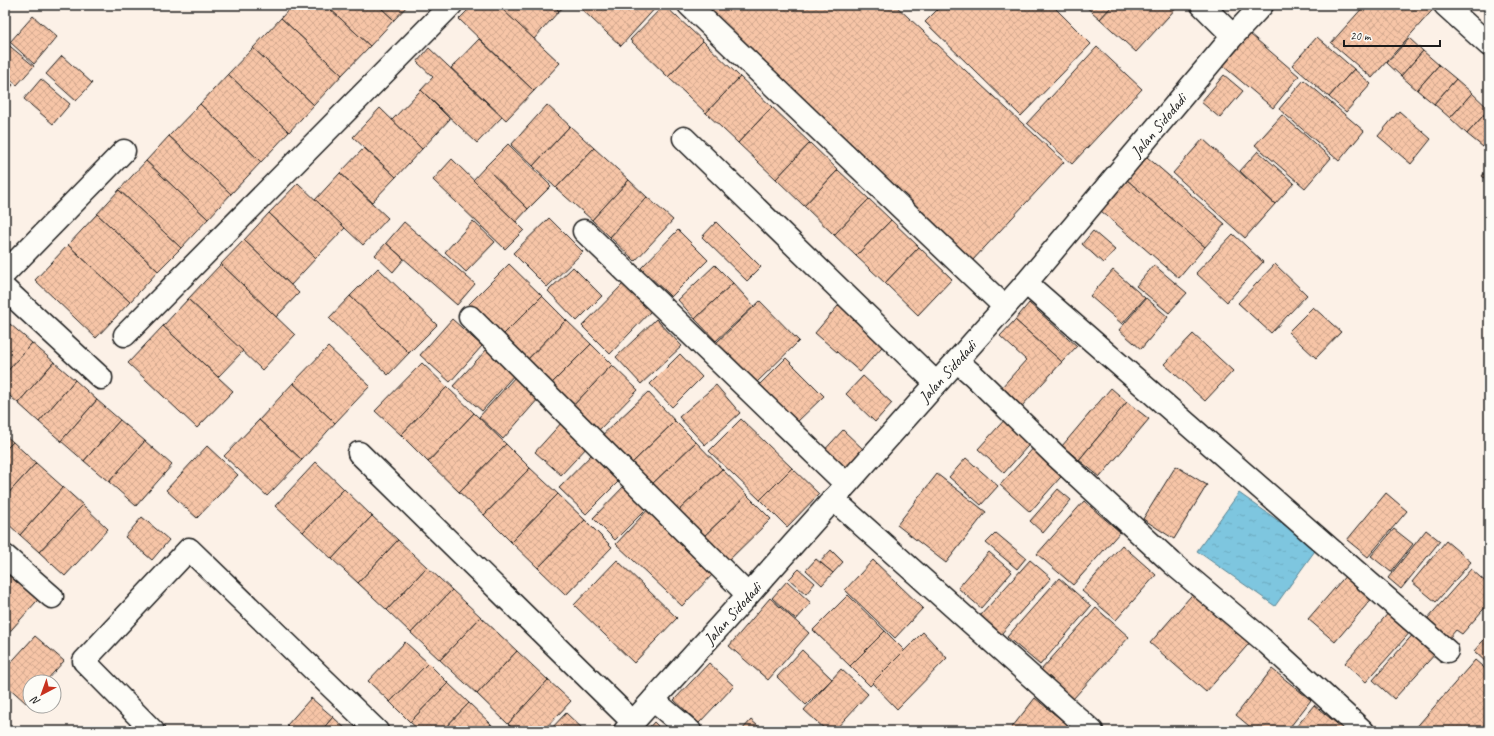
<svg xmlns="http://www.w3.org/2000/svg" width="1494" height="736" font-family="Caveat,sans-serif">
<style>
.water{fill:url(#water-ripples);stroke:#578291}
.building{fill:url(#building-cross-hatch);stroke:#1c1c1c}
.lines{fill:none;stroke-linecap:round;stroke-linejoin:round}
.street-casing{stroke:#1c1c1c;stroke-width:25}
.street{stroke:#fdfcf7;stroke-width:22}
.labels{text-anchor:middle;stroke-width:4;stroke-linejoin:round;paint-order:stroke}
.street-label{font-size:16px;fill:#1c1c1c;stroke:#fdfcf7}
</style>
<defs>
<pattern id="water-ripples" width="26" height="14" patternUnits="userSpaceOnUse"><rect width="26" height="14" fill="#7ec6df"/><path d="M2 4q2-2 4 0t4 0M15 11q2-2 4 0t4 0" fill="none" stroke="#6caabf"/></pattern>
<pattern id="building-cross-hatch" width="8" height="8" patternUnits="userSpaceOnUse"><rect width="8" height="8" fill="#f7c5a7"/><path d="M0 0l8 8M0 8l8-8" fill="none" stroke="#d3a98f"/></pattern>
</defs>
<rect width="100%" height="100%" fill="#fcf1e7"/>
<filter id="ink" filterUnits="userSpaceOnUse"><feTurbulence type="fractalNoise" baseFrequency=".025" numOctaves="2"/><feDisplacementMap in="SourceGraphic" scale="8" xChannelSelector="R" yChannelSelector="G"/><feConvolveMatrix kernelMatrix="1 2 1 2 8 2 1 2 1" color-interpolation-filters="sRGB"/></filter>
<g filter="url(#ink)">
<polygon class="water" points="1239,493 1317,548 1275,606 1197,551"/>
<g class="building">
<polygon points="293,5 326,5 370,46 342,75 281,18"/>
<polygon points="326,5 378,5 394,20 370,46"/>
<polygon points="378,5 408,5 394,20"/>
<polygon points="473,5 498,5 560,63 534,91 459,19"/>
<polygon points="505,5 553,5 559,11 534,39 502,9"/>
<polygon points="553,5 566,5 559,11"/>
<polygon points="577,5 658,5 621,46"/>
<polygon points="664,5 703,41 668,77 630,40"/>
<polygon points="696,5 895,5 1064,162 972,261"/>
<polygon points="942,5 1052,5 1091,44 1021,116 925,22"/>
<polygon points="1084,5 1113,5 1100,19"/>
<polygon points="1113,5 1179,5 1136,52 1100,19"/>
<polygon points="1365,5 1437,5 1372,78 1331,43"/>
<polygon points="33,16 57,37 34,64 10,42"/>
<polygon points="281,18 342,75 314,105 253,48"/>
<polygon points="1250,34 1299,76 1273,108 1223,66"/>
<polygon points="1317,37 1354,69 1329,97 1292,65"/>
<polygon points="1409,38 1423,51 1401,76 1387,63"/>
<polygon points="479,39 534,91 506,120 451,68"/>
<polygon points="703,41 740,77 706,113 668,77"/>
<polygon points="6,43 34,66 17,85 5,75 5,44"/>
<polygon points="1097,47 1142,89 1072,164 1027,123"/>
<polygon points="253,48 314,105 289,132 228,74"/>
<polygon points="429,48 502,117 477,143 421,90 433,77 417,62"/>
<polygon points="1423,51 1439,65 1417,90 1401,76"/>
<polygon points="62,56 92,83 76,101 46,74"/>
<polygon points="1439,65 1456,79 1434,104 1417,90"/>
<polygon points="1354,69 1371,84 1346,112 1329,97"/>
<polygon points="228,74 289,132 261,162 200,104"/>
<polygon points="1224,75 1243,91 1220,118 1201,102"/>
<polygon points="5,77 13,85 5,94"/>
<polygon points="740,77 772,107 738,143 706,113"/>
<polygon points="41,79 70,104 53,124 24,99"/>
<polygon points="1456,79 1472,93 1450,118 1434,104"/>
<polygon points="1304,80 1364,131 1339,161 1279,109"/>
<polygon points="421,90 450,119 422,149 392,120"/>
<polygon points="1472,93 1489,109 1467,134 1450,118"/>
<polygon points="200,104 261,162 231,194 169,136"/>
<polygon points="547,105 570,126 533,166 511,145"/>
<polygon points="772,107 810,143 776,179 738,143"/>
<polygon points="380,108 422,149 396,177 353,137"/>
<polygon points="1489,109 1489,141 1483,147 1467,134"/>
<polygon points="1399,111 1431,139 1411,164 1378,136"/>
<polygon points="1282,115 1331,158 1305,188 1255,145"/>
<polygon points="570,126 594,148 556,188 533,166"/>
<polygon points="169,136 231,194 208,219 146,161"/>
<polygon points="1203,139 1275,204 1245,238 1173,173"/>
<polygon points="1489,141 1489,152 1483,147"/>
<polygon points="810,143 838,170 804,206 776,179"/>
<polygon points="508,144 551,186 528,209 485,167"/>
<polygon points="364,148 396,177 372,202 340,173"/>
<polygon points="594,148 629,180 592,220 556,188"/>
<polygon points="1258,151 1294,183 1275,204 1240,171"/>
<polygon points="1147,157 1225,224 1205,247 1127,180"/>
<polygon points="452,159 524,230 505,249 433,180"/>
<polygon points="146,161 208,219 181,248 119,190"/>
<polygon points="485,167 528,209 516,222 473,180"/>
<polygon points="1489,167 1489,182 1482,176"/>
<polygon points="838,170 869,199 834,235 804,206"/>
<polygon points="340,173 388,218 363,245 315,200"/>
<polygon points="629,180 647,197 610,237 592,220"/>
<polygon points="1127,180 1205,247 1179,278 1101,211"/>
<polygon points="298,183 345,228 316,258 269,213"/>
<polygon points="119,190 181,248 158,271 97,214"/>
<polygon points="647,197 673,220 635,261 610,237"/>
<polygon points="869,199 891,220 856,256 834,235"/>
<polygon points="269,213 316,258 291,285 244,240"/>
<polygon points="97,214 158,271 130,302 68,245"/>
<polygon points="549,218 583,252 547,287 513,253"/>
<polygon points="891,220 919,247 885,283 856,256"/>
<polygon points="473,221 495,242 466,272 445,252"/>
<polygon points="404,222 475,284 457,305 386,243"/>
<polygon points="716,222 761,267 747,281 702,237"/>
<polygon points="678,230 708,260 671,297 641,268"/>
<polygon points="1093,231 1115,250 1103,263 1082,244"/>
<polygon points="1233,234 1263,262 1227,302 1196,273"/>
<polygon points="244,240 299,293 276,317 221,264"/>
<polygon points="386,243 404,259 393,272 375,255"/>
<polygon points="68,245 130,302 96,338 35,280"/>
<polygon points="919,247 952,279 918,315 885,283"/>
<polygon points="221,264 295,335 262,370 188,299"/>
<polygon points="509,264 542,296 499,339 466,307"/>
<polygon points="1275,264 1307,295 1271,333 1238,303"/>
<polygon points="715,265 733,283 695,319 678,300"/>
<polygon points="1154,265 1187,293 1169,313 1136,286"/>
<polygon points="573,267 602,296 577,321 548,291"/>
<polygon points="378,268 437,325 409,353 350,296"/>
<polygon points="1113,270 1145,298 1122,324 1090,296"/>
<polygon points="624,283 651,311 610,354 582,326"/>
<polygon points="733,283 754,306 716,341 695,319"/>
<polygon points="350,296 409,353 388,375 329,318"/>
<polygon points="542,296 566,320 524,363 499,339"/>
<polygon points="1146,298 1168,317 1141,349 1119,330"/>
<polygon points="188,299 243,351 218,377 163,326"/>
<polygon points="843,300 888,340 860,372 815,333"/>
<polygon points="760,301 799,341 755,384 716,343"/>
<polygon points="1029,303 1077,346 1062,362 1015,320"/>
<polygon points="1313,307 1341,332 1316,358 1288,332"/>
<polygon points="452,319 482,346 450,382 420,355"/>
<polygon points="656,319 682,346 641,384 616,357"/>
<polygon points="566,320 591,344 548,387 524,363"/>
<polygon points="1015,320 1062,362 1021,407 1001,388 1026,360 1000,336"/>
<polygon points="10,324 32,343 5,374 5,330"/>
<polygon points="163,326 233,391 197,428 128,363"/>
<polygon points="1193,334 1233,371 1205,401 1164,364"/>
<polygon points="32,343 54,362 18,403 5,392 5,374"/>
<polygon points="591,344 612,365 570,409 548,387"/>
<polygon points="328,347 370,386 335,423 293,383"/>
<polygon points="488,348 516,373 482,411 453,386"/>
<polygon points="680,354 702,377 672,407 650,384"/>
<polygon points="786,358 824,396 796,423 759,385"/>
<polygon points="54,362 75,380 39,422 18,403"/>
<polygon points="422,363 447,387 401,435 375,411"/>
<polygon points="612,365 638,390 596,433 570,409"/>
<polygon points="516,376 539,398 503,439 479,417"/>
<polygon points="863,376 892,403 875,422 846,394"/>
<polygon points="75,380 97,400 61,441 39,422"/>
<polygon points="293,383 335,423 302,460 259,420"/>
<polygon points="716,385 740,413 705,445 679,417"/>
<polygon points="447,387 474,413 428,462 401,435"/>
<polygon points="1111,388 1127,402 1079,460 1062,446"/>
<polygon points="648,392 675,421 628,467 599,438"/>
<polygon points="97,400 120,420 84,461 61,441"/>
<polygon points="1127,402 1149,419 1100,477 1079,460"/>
<polygon points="474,413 506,444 459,492 428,462"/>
<polygon points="1008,416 1034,439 1004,473 978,449"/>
<polygon points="741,419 792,468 760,500 709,451"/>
<polygon points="120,420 145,441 109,482 84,461"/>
<polygon points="259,420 302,460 267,496 224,456"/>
<polygon points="563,421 589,445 561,475 535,452"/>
<polygon points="675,421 696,442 648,488 628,467"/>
<polygon points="843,430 865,451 841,475 820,455"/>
<polygon points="5,435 13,442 5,450"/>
<polygon points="145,441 172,465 136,506 109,482"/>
<polygon points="13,442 36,463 5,497 5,450"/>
<polygon points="696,442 722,469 674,515 648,488"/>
<polygon points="506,444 530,468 484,515 459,492"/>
<polygon points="1037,444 1067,470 1030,512 1000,485"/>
<polygon points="207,446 238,475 197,518 166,490"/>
<polygon points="595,451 622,478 586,514 559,488"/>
<polygon points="966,458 998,486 981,505 949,477"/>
<polygon points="316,462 344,489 303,532 275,506"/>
<polygon points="36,463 63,487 20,535 5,521 5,497"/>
<polygon points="1176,466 1207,485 1174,539 1143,519"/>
<polygon points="530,468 558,494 511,542 484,515"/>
<polygon points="792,468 819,494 787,527 760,500"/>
<polygon points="722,469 747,495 699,541 674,515"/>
<polygon points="937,474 986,512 946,563 897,525"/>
<polygon points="628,482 650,505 615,540 593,518"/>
<polygon points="63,487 83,505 39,552 20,535"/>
<polygon points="344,489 372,516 332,559 303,532"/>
<polygon points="1058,489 1071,500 1043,533 1030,521"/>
<polygon points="1386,493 1407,511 1368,557 1347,540"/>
<polygon points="558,494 585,520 538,568 511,542"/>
<polygon points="747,495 771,519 723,566 699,541"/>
<polygon points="1084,501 1120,532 1073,585 1037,554"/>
<polygon points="83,505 108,529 65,576 39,552"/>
<polygon points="652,505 719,568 682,606 616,544"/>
<polygon points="372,516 398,540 358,583 332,559"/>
<polygon points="142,517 169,540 152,560 125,537"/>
<polygon points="585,520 612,547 566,595 538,568"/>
<polygon points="1394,529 1413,544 1391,572 1371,556"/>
<polygon points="1426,530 1440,541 1401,589 1388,578"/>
<polygon points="996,533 1026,558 1017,569 986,543"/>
<polygon points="398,540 427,567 387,610 358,583"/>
<polygon points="1446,541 1471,562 1436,602 1412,582"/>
<polygon points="1122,545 1156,575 1116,620 1082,591"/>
<polygon points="831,550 843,562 833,573 820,562"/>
<polygon points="989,552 1012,572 981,608 958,588"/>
<polygon points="816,559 833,573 822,585 806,570"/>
<polygon points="617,560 677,618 634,663 574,605"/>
<polygon points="873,560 923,608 895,638 845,590"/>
<polygon points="1030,560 1051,578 1001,634 980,616"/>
<polygon points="5,562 43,594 5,637"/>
<polygon points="427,567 452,590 411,633 387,610"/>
<polygon points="799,569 815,583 806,594 789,579"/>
<polygon points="1471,569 1489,585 1489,603 1462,634 1456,630 1449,638 1427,619"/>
<polygon points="1348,573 1374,596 1335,642 1308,619"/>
<polygon points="1059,578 1091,606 1040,665 1007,637"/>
<polygon points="787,581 811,603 796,620 772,598"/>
<polygon points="1197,589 1254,638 1206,692 1150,643"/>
<polygon points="452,590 481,617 440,660 411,633"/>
<polygon points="848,595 885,631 850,666 813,630"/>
<polygon points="770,598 809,633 768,680 729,646"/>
<polygon points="1096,608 1129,637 1073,699 1041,670"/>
<polygon points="1390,611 1412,630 1366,682 1345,663"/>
<polygon points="481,617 517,651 477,694 440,660"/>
<polygon points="885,631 905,651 870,686 850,666"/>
<polygon points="923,632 947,658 897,709 872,683"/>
<polygon points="1415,632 1437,652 1394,699 1373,680"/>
<polygon points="1489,634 1489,665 1474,651"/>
<polygon points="35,636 64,661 45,682 30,682 30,698 26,703 5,684 5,669"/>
<polygon points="405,642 428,663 390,702 368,681"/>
<polygon points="802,650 832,679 806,705 777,677"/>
<polygon points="517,651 548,680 508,724 477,694"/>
<polygon points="1475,660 1489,672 1489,721 1480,731 1413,731"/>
<polygon points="428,663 448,683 410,722 390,702"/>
<polygon points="709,663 734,686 699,723 674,700"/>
<polygon points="841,669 868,694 834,731 827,731 804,710"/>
<polygon points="1272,669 1311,700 1287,731 1255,731 1236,715"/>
<polygon points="548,680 571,701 543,731 516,731 508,724"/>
<polygon points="448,683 469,703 442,731 420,731 410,722"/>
<polygon points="311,698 333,717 321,731 293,731 287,725"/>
<polygon points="1035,698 1075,731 1009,731"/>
<polygon points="469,703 491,724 484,731 442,731"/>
<polygon points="1314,705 1346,731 1293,731"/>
<polygon points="566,713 585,731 549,731"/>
<polygon points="333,717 348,731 321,731"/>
<polygon points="751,720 764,731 741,731"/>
<polygon points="1489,721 1489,731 1480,731"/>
<polygon points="654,722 663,731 646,731"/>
<polygon points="491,724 498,731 484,731"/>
</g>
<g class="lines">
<defs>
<g id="street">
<polyline points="689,5 1004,306"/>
<polyline points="1202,5 1233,36"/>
<polyline points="1445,5 1489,45"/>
<polyline points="684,138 936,383"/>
<polyline points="584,231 846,484"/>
<polyline points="5,273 124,151"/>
<polyline points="1026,283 1447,651"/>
<polyline points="5,289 101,378"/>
<polyline points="470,317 748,595"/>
<polyline points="125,335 451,5"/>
<polyline points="957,361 973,375 1056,456 1172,563 1268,644 1363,731"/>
<polyline points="359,453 633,722"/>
<polyline points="833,499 1092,731"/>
<polyline points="5,556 52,597"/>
<polyline points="653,700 690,731"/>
<polyline points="153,731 84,661 189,549 377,731"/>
<polyline points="625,731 748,595 1026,283 1233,36 1262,5"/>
</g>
</defs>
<use href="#street" class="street-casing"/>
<use href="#street" class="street"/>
</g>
</g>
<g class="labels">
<g class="street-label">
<text transform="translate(1158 125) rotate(-50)" y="6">Jalan Sidodadi</text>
<text transform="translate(947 371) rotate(-48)" y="6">Jalan Sidodadi</text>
<text transform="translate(732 613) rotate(-48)" y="6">Jalan Sidodadi</text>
</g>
</g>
<rect width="1494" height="736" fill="none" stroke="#fdfcf7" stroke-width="20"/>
<rect x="10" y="10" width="1474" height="716" fill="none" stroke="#1c1c1c" stroke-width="1.5" filter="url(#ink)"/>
<g transform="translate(42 694) rotate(221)"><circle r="19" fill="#fdfcf7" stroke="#a3a29f"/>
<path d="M0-3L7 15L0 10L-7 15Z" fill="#c8321e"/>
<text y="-6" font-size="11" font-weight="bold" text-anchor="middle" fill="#1c1c1c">N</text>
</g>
<path d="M1344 40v6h96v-6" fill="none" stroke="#1c1c1c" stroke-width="2"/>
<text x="1350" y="40" font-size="12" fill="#1c1c1c" stroke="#fdfcf7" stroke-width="3" paint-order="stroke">20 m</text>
</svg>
